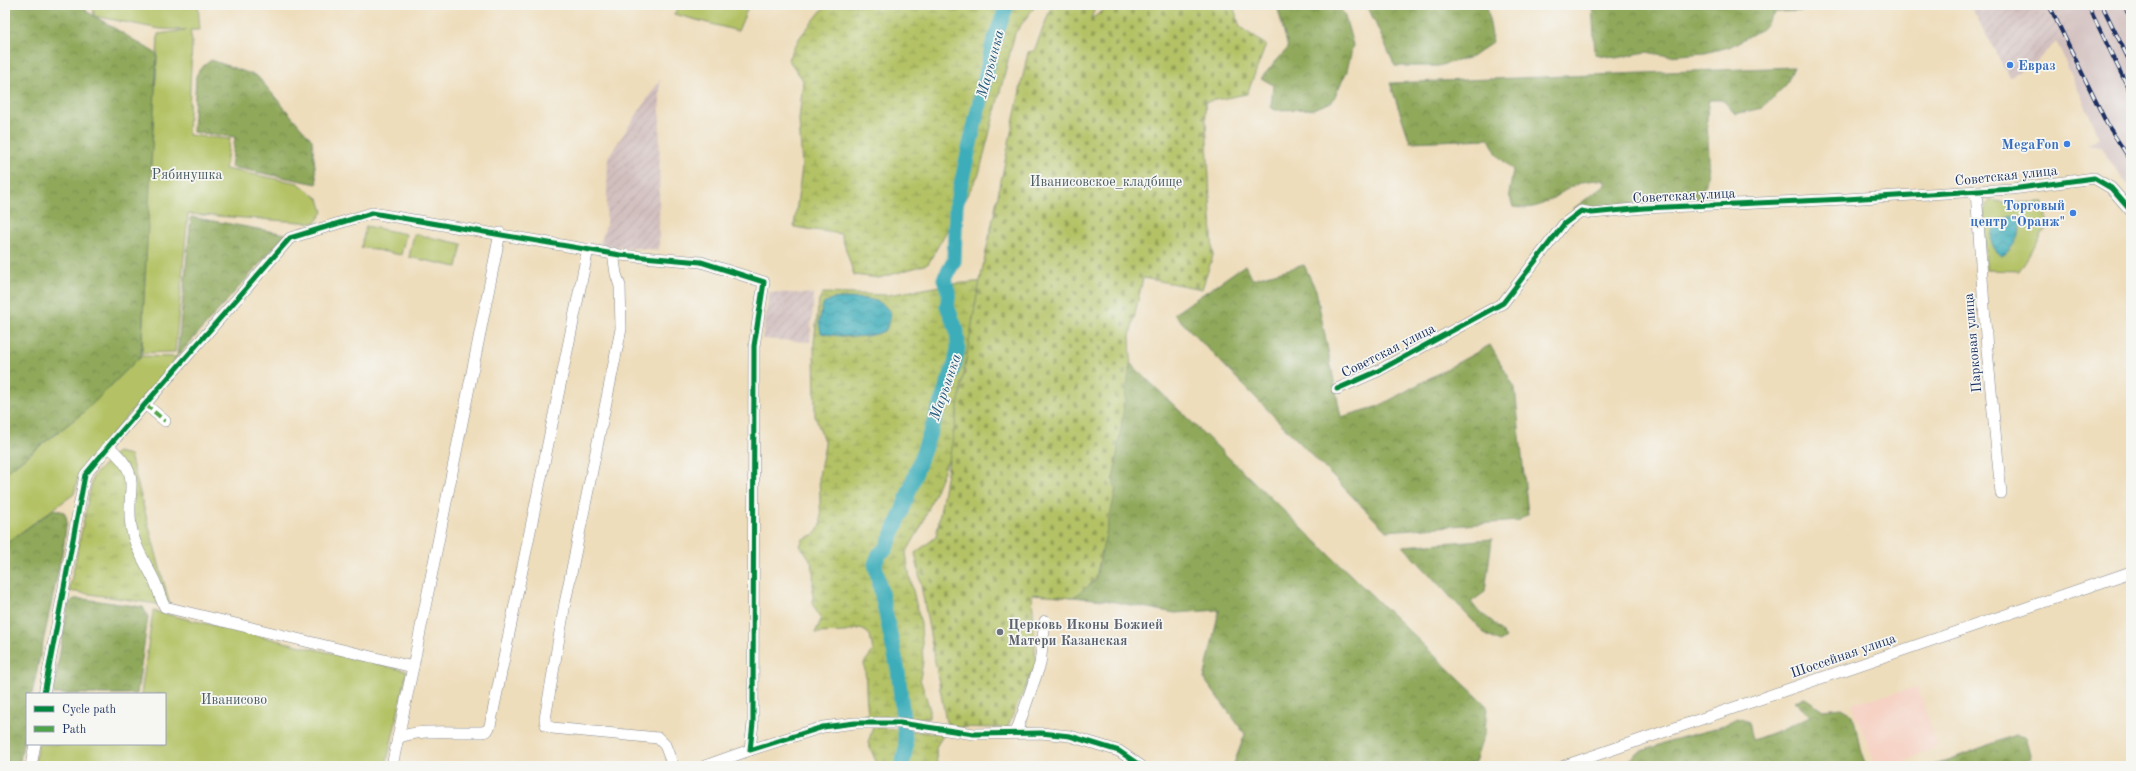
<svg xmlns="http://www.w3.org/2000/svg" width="2136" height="771" font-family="'Old Standard TT',serif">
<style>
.built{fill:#f6d2c4}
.industrial{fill:url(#industrial-furrows)}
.railway{fill:#d1bfbe}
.green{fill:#b4c265;stroke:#687862}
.forest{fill:url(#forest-crowns);stroke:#556c5c}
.wetland{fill:url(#wetland-marsh);stroke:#687862}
.cemetery{fill:url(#cemetery-stones);stroke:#687862}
.park{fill:url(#park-tufts);stroke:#687862}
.water{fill:url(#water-waves);stroke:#2c6e8c}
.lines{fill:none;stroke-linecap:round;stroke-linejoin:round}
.river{stroke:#3dadba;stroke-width:15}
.minor-casing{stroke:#84868c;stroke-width:12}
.minor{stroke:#fff;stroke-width:11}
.rail-casing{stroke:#1b2f5e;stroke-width:4}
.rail{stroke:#f6f6f2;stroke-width:2.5;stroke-dasharray:8;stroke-linecap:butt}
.quiet{stroke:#4fa44a;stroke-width:4;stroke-dasharray:8 4;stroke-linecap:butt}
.cycleway-casing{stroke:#f6f6f2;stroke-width:8}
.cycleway{stroke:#00873e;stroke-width:5}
.shop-dot{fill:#3f7fe0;stroke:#f6f6f2;stroke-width:1.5}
.worship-dot{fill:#6b7280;stroke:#f6f6f2;stroke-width:1.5}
.labels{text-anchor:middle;stroke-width:3.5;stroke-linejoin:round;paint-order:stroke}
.shop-label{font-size:14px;font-weight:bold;fill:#366cbe;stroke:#f6f6f2;text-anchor:end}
.park-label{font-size:14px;fill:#495b60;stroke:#f6f6f2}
.street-label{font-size:14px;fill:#1b2f5e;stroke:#f6f6f2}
.worship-label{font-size:14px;font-weight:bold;fill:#5b616d;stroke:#f6f6f2;text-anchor:start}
.water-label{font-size:15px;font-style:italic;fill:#275b7e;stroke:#f6f6f2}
</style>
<defs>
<pattern id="industrial-furrows" width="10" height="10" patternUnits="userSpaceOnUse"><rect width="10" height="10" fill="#d1bfbe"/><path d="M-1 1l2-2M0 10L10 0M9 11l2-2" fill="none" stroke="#b3a4a6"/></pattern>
<pattern id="forest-crowns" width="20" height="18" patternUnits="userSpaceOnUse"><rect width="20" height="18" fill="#8fa85a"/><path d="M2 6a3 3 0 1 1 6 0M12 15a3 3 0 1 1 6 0" fill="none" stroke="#74894e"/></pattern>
<pattern id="wetland-marsh" width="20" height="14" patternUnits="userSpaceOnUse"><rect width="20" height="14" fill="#b4c265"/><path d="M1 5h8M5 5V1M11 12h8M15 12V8" fill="none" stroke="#929e56"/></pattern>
<pattern id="cemetery-stones" width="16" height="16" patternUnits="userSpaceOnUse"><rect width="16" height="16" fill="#b4c265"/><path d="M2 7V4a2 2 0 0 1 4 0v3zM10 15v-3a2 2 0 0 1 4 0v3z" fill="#929e56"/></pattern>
<pattern id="park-tufts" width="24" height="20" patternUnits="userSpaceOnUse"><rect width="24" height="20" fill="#b4c265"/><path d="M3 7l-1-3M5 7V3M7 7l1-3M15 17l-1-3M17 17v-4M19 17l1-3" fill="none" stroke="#929e56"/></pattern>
<pattern id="water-waves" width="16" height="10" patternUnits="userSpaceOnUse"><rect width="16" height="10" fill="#3dadba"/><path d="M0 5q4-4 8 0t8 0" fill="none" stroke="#328d9a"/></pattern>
</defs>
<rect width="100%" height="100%" fill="#f6f6f2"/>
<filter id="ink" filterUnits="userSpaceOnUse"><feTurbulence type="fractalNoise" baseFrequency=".025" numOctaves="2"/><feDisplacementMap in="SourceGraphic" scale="8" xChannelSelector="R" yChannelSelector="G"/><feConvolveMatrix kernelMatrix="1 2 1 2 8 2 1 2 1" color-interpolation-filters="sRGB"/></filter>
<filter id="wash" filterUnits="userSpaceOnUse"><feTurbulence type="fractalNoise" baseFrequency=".012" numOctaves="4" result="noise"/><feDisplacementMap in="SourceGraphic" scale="16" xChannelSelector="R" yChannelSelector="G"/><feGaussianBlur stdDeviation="0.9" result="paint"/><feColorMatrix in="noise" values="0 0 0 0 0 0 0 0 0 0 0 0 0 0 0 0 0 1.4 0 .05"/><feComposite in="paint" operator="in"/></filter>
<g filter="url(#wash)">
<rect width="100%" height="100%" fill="#edb"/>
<polygon class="built" points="1918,687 1937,746 1908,760 1907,766 1876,766 1852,703"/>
<g class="industrial">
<polygon points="1970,5 2056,5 2070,33 2056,41 2036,62 2009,77"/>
<polygon points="660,80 659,250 600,245 606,225 608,157"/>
<polygon points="769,292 814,294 810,342 762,339"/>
</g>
<polygon class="railway" points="2056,5 2131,5 2131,188 2116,171 2101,147 2087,145 2100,138 2056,41 2070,33"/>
<g class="green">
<polygon points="93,5 198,5 200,30 190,30 192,42 188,135 230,139 225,169 298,183 319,199 323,212 315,223 188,214 175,352 142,353 150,106 5,81 156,79 158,34 187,30 160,29 94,16"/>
<polygon points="680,5 749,5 738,31 674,14"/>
<polygon points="1990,200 2009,203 2044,202 2047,227 2019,271 1986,270 1984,211"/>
<polygon points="366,226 406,234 401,255 361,247"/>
<polygon points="414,234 462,244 457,267 409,257"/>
<polygon points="141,356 177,357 79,474 74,494 5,544 5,473 84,412"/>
<polygon points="153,611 407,671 386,766 34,766 38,744 165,744 165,694 141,694"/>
</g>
<g class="forest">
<polygon points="5,5 86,5 86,11 157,54 141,356 84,412 5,473"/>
<polygon points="1291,5 1336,5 1344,13 1353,45 1347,71 1332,102 1313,109 1275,110 1271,107 1273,85 1261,78 1288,48 1278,9"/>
<polygon points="1367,5 1487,5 1493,42 1472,57 1438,66 1395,66"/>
<polygon points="1592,5 1807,5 1803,11 1776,12 1762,29 1729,47 1705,53 1669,56 1646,52 1616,58 1595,54"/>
<polygon points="211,60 257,76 312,140 317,184 231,167 235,137 193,132 196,76 200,69"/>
<path d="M1794,67L1786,85L1762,108L1735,114L1723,100H1709C1703,125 1713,152 1707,179C1706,185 1702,193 1699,199L1573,209L1606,184L1603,179C1595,181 1585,180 1578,184C1551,195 1545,212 1513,207L1509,194L1513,170L1498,156L1489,139L1410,142L1390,83Z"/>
<polygon points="191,217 286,234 177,357"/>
<polygon points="1245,265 1252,279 1304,265 1316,290 1341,417 1379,406 1490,345 1515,388 1528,514 1518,521 1386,531 1174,314"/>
<polygon points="1126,359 1487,706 1485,732 1475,762 1461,766 1233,766 1245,734 1204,679 1219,610 1175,613 1104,600 1032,593"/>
<polygon points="54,509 64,512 67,519 64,544 32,694 27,694 27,721 19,766 5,766 5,544"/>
<polygon points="1492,539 1485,592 1471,602 1478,611 1493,622 1506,638 1500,642 1486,635 1403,546"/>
<polygon points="74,599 84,599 143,607 148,617 137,694 53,694 68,604"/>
<path d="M1805,698L1823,710L1841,708L1853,715C1858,732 1858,750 1867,766H1621L1637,753L1672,740L1718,728L1738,718L1749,722L1753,740L1780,730L1810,716L1794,701Z"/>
<polygon points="2015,735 2025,737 2031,759 2021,766 1932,766"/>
</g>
<g class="wetland">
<polygon points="826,5 1036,5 1015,33 979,174 928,264 879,278 854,275 841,234 794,227 802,167 799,120 803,80 788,59 800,37"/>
<path d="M986,281L956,441L921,527L906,553L910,578L921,624L923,662L920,679L929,706V718L862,716L868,713C865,696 867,680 864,663L873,651L870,635L861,628L845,632L815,633L821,620C818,614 814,608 813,602C811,576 820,568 800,546L803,539L815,534L821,524L819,476L825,444L815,416L814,342L819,301L823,293L888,295L953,284Z"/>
<polygon points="873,727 944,734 936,747 937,766 878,766 868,743"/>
</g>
<polygon class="cemetery" points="1052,5 1096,5 1091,19 1111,5 1233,5 1240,27 1266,45 1247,94 1205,102 1213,256 1202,289 1143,278 1130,336 1131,359 1113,481 1116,489 1095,581 1074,597 1032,594 1036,664 1007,728 947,727 915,553 936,537 977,295 1028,52 1034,51"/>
<polygon class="park" points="117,452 130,455 170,606 69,591 93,476"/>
<g class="water">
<path d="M2017,215L2022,218C2022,230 2014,250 2002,256C1980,240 1995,219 2017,215Z"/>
<path d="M844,298C861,299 882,296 891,314L886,330C868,340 841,337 821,333L819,323L823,304L832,299Z"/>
</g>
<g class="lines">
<polyline class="river" points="902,766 906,747 898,670 875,564 879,554 886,549 901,514 955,363 958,348 957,331 947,306 949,294 944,279 954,261 956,206 993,43 1007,5"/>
</g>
</g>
<g filter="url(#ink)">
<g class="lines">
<defs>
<g id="minor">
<polyline points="1976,191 1987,350 2001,493"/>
<polyline points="613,253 616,274 620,286 621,329 565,603 545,719 546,725 552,728 658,738 665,745 673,766"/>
<polyline points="1337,389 1378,371 1503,303 1564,224 1581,211 1592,213 1644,208 1846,199 2012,189 2094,178 2111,188 2131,211"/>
<polyline points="145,404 165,421"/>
<path d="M108,446C145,477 125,487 131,526C134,547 146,563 155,582C159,591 160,599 165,607L413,667"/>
<polyline points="44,694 85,475 113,441 290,238 372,213 620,255 701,262 764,282 754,346 753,723 750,750 823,727 855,723 900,723 974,734 1041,733 1070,736 1119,751 1141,766"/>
<polyline points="1016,733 1040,664 1045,621"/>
<path d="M398,738C419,728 458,733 482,732L487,731L490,726L588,249"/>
<polyline points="31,766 35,744"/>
<polyline points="392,766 413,667 500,233"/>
<polyline points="705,766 750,750"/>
<polyline points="1564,766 2131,572"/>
</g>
</defs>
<use href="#minor" class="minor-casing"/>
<use href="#minor" class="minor"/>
<defs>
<g id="rail">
<polyline points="2049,5 2107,124 2131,161"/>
<polyline points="2088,5 2131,94"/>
<polyline points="2102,5 2131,64"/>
<polyline points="2124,5 2131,20"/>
</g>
</defs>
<use href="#rail" class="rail-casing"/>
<use href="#rail" class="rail"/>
<polyline class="quiet" points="145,404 165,421"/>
<defs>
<g id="cycleway">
<polyline points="1337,389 1378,371 1503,303 1564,224 1581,211 1592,213 1644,208 1846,199 2012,189 2094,178 2111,188 2131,211"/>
<polyline points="44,694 85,475 113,441 290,238 372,213 620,255 701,262 764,282 754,346 753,723 750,750 823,727 855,723 900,723 974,734 1041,733 1070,736 1119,751 1141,766"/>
</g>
</defs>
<use href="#cycleway" class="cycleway-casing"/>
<use href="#cycleway" class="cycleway"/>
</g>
</g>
<g class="shop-dot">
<circle cx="2010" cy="65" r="4"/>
<circle cx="2067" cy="144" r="4"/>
<circle cx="2073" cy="213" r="4"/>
</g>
<circle class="worship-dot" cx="1000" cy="632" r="4"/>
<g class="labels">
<g class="shop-label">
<text x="2018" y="70" text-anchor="start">Евраз</text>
<text x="2059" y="149">MegaFon</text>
<text x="2065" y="210">Торговый<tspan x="2065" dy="16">центр "Оранж"</tspan></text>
</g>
<g class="park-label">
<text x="187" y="179">Рябинушка</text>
<text x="1106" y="186">Иванисовское_кладбище</text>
<text x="234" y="704">Иванисово</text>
</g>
<g class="street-label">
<text transform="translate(2006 175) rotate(-6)" y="5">Советская улица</text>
<text transform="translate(1684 195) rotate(-3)" y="5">Советская улица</text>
<text transform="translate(1972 343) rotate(-95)" y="5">Парковая улица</text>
<text transform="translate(1388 350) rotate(-27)" y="5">Советская улица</text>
<text transform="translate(1843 655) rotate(-19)" y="5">Шоссейная улица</text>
</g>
<g class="worship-label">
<text x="1008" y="629">Церковь Иконы Божией<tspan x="1008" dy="16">Матери Казанская</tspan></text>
</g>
<g class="water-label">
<text transform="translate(990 64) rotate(-75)" y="5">Марьинка</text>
<text transform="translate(945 387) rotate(-71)" y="5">Марьинка</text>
</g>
</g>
<rect width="2136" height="771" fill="none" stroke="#f6f6f2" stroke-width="20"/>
<rect x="26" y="693" width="140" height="52" fill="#f6f6f2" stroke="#9ea6b7"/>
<rect x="34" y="706" width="20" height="6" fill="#00873e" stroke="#9ea6b7"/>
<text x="62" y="713" font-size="12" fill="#1b2f5e">Cycle path</text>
<rect x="34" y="726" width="20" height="6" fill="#4fa44a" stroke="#9ea6b7"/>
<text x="62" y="733" font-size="12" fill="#1b2f5e">Path</text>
</svg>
